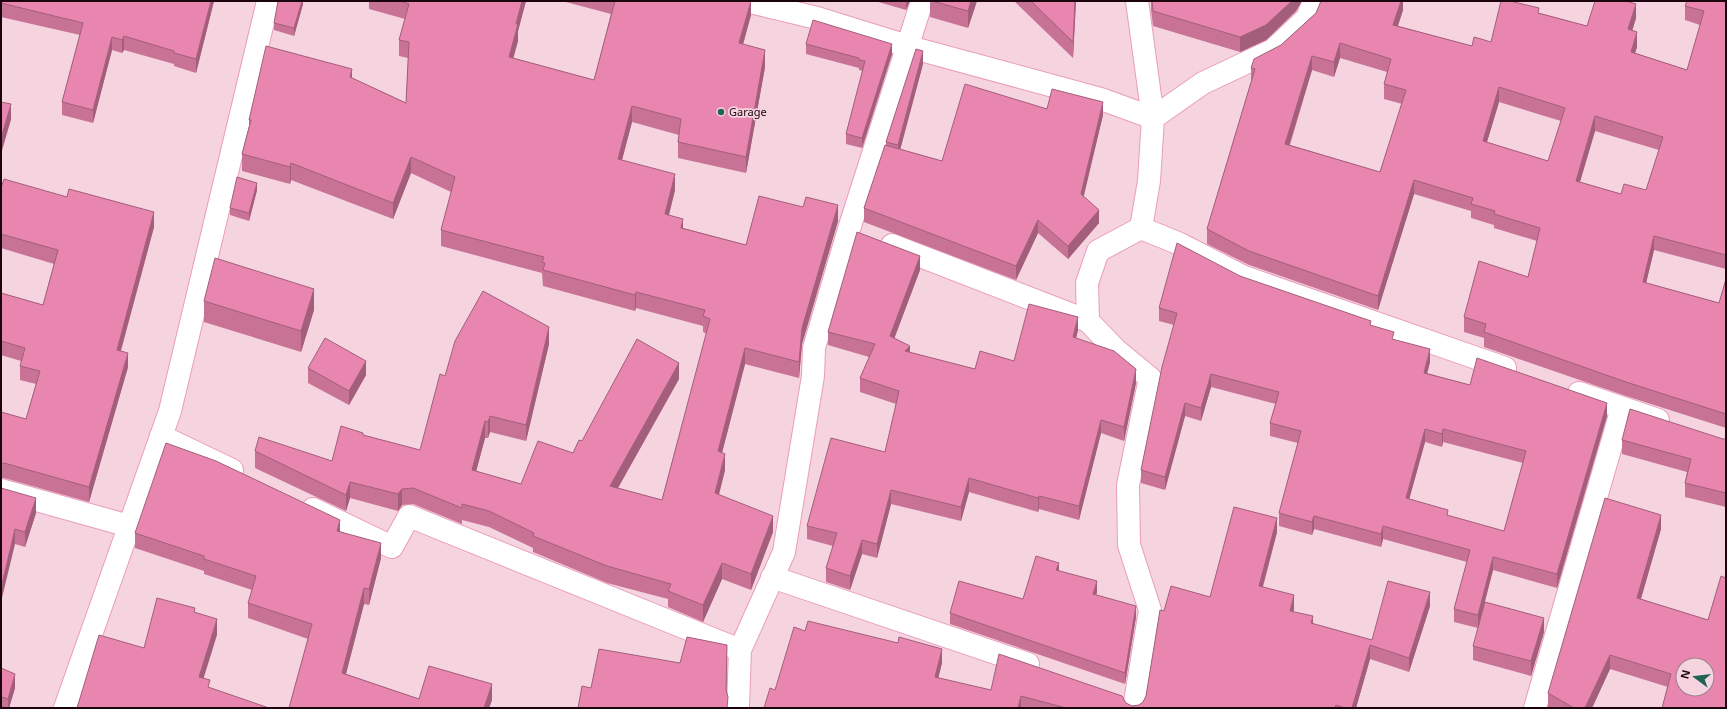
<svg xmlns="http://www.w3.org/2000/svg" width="1727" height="709" font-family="'Noto Sans',sans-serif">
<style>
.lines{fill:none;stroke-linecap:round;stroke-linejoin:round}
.minor-casing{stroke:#eb9cbc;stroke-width:24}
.minor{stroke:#fff;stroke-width:22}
.wall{fill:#c87396;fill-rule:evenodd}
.shaded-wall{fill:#a25e7a}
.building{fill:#e886af;stroke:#a25e7a;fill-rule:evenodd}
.poi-dot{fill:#206353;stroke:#f5d4e0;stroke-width:1.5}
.labels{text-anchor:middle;stroke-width:3.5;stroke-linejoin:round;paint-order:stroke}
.poi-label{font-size:11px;fill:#1b020d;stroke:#f5d4e0;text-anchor:start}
</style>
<rect width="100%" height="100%" fill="#f5d4e0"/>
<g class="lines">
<defs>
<g id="minor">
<polyline points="746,1 817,18 917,49 1101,99 1153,118 1149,181 1141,228 1180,244 1244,277 1505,368"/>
<polyline points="1137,1 1153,118 1203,83 1273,50 1307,18 1314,1"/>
<polyline points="892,245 1088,321"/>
<polyline points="1579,393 1658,420"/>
<polyline points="161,436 232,470"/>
<polyline points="1,490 129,526"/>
<polyline points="313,509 392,547 409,516 740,650"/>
<polyline points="772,577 1028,664"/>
<polyline points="65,708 170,411 268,1"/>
<polyline points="738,708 740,650 784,552 813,376 814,348 849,229 922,1"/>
<polyline points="1134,708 1150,610 1129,545 1128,485 1150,378 1116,350 1088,321 1087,283 1098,251 1141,228"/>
<polyline points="1535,708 1622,408"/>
</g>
</defs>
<use href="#minor" class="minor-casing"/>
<use href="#minor" class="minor"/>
</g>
<g class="wall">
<polygon points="1,1 214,1 196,73 174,66 174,64 124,50 122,53 112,50 93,123 62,115 62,102 80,35 1,17"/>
<polygon points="303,1 303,4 294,36 274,30 274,23"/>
<polygon points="368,1 526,1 518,31 518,41 513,58 594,80 611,14 562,1 751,1 751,15 743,44 765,67 746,173 678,158 678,142 679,135 632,122 622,160 675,190 669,215 683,228 746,245 838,221 802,344 799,378 745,364 722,453 725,470 719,495 773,532 751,590 722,579 703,622 668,607 668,599 607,583 533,552 533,548 489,527 462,520 462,524 413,504 402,505 398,511 350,498 346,511 255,468 255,451 332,461 363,435 420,450 445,376 549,344 526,441 490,432 488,438 485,438 476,471 521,484 573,453 582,441 679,379 618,488 662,500 707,334 703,332 703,326 636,308 635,311 543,286 542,273 441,246 441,230 451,192 411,173 393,219 291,180 290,184 242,171 242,154 249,126 249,120 352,78 406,103 408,58 399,56 399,40 405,19 369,9 369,1"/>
<polygon points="875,1 910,1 906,10"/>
<polygon points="930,1 977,1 968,28 930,17"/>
<polygon points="1014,1 1076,1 1073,58"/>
<polygon points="1151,1 1302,1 1296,11 1266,40 1240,52 1153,26 1151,10"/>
<path d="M1403,1V10L1398,26L1472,46L1491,42L1539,13L1587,26L1636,18L1632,31L1637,47L1635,53L1687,70L1700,25L1685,20V6L1726,1V269L1654,250L1646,283L1719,303L1726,279V428L1626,396L1484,347V338L1464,332V317L1528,277L1537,241L1494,228V225L1471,218V211L1414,194L1378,310L1249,265L1207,244V229L1251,82V68L1281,45L1316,13ZM1340,58L1387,72L1384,84V99L1402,104L1380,172L1290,145L1312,70L1334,77ZM1499,102L1561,121L1548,161L1487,142ZM1595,131L1659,150L1646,190L1621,194L1580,182Z"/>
<polygon points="806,44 892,54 862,148 846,144 846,134 863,71 859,70 859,68 806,54"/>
<polygon points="923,64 900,149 942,161 1047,109 1103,115 1083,196 1099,223 1068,259 1038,233 1016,280 864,222 864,208 886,145 886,142"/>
<polygon points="1,102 11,119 2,150 1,149"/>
<polygon points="1,188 154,227 121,351 128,367 89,502 4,478 1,478 1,412 26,419 36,384 20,380 20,366 21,361 1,355 1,293 43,305 54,264 1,248"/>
<polygon points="257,190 249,221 230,215 230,208"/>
<polygon points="920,270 894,338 910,353 975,369 1014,361 1078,330 1076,338 1136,383 1124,441 1101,433 1079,520 1039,509 1038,512 969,492 961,521 891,504 877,558 862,554 850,590 826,582 826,568 833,546 807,539 807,526 885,452 896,404 860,392 860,378 869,357 828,345 828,332"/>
<path d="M1240,276L1371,326L1430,362L1427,373L1470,385L1607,416L1557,588L1493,570L1478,628L1454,622V609L1467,562L1383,539L1381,547L1314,529L1312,535L1279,526V513L1298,443L1270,436V423L1276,404L1211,387L1201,421L1185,416L1165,490L1141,483V470L1174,325L1159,321V308ZM1425,442L1442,447L1443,442L1523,463L1504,531L1448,516L1409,499Z"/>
<polygon points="204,301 314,310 301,352 204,322"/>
<polygon points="308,368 366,375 349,405 308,383"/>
<polygon points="1723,439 1726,439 1726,507 1685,497 1685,483 1687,472 1622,454 1622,440"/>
<polygon points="1,488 36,513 25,547 15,544"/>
<polygon points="1661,529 1641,599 1708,620 1726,708 1668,687 1610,669 1592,708 1548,708 1548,693"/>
<polygon points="340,531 381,558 369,605 364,604 346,674 419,699 492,700 489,708 289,708 308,639 248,618 248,603 252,590 204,574 204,571 135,548 135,533"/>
<polygon points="1277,532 1263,587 1294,609 1293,612 1313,624 1372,640 1430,606 1409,672 1370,659 1356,708 764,708 775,690 805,631 942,663 938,678 991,690 1126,703 1132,706 1139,705 1143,702 1146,696 1164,611 1210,597"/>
<polygon points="1059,571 1097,592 1096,595 1136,617 1125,684 950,624 950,613 1023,599"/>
<polygon points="1544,632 1531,676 1473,660 1473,646"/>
<polygon points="1,668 15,688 9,708 1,708"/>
</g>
<g class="shaded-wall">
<polygon points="211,1 214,1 196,73 196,59"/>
<polygon points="302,1 303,1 303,4 294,36 294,28"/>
<polygon points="522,1 526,1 518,31 518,41 509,74 509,57 516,24"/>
<polygon points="751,1 751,15 739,59 739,43"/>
<polygon points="906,1 910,1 906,10"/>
<polygon points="971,1 977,1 968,28 968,11"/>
<polygon points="1075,1 1076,1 1073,58 1073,42"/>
<polygon points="1292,1 1302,1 1296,11 1266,40 1240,52 1240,37"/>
<polygon points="1401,1 1403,1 1403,10 1393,40 1393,25"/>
<polygon points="1636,4 1636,18 1628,44 1628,29"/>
<polygon points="1637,32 1637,47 1631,66 1631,52"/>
<polygon points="124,36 124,50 122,53 122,40"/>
<polygon points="112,37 112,50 93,123 93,110"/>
<polygon points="1340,43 1340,58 1334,77 1334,62"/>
<polygon points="892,44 892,54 862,148 862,138"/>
<polygon points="765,50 765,67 746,173 746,157"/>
<polygon points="923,51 923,64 898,158 898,145"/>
<polygon points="1312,56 1312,70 1285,158 1285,144"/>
<polygon points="352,69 352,85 350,77"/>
<polygon points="1499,87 1499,102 1483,155 1483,141"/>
<polygon points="1103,102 1103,115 1081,208 1081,194"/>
<polygon points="11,104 11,119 2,150 2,135"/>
<polygon points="632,106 632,122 618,175 618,159"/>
<polygon points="1595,116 1595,131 1576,195 1576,181"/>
<polygon points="411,157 411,173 393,219 393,203"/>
<polygon points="291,163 291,180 290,184 290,167"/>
<polygon points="675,174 675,190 665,230 665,214"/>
<polygon points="1414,180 1414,194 1378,310 1378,296"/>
<polygon points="257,183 257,190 249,221 249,213"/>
<polygon points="838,205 838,221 802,344 799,378 799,362 802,328"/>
<polygon points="1099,210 1099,223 1068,259 1068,246"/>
<polygon points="154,212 154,227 117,364 117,350"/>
<polygon points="683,219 683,235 681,228"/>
<polygon points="1038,220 1038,233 1016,280 1016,266"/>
<polygon points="1654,236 1654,250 1643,296 1643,282"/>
<polygon points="920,256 920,270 890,350 890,336"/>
<polygon points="314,289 314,310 301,352 301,331"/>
<polygon points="636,292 636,308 635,311 635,295"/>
<polygon points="1078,317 1078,330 1073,351 1073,337"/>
<polygon points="549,327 549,344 526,441 526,425"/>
<polygon points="910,346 910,360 905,351"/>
<polygon points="745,348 745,364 718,468 718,451"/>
<polygon points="1430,349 1430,362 1424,386 1424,373"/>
<polygon points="128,353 128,367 89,502 89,487"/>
<polygon points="366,361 366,375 349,405 349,391"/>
<polygon points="679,363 679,379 610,502 610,486"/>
<polygon points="1136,369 1136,383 1124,441 1124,427"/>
<polygon points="1211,374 1211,387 1201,421 1201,408"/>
<polygon points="1185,403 1185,416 1165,490 1165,477"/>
<polygon points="1607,403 1607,416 1557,588 1557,574"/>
<polygon points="490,416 490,432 488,438 488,422"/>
<polygon points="1101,420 1101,433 1079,520 1079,506"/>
<polygon points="485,421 485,438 472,487 472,470"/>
<polygon points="1425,429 1425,442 1406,511 1406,498"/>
<polygon points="1443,429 1443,442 1442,447 1442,434"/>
<polygon points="725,454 725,470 715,509 715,493"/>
<polygon points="969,478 969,492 961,521 961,507"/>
<polygon points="350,482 350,498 346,511 346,495"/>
<polygon points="402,489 402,505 398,511 398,494"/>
<polygon points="891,490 891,504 877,558 877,544"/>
<polygon points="1039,496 1039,509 1038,512 1038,498"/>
<polygon points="36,498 36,513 25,547 25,532"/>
<polygon points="1661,515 1661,529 1637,612 1637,598"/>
<polygon points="773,516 773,532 751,590 751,574"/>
<polygon points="1314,516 1314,529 1312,535 1312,522"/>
<polygon points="1277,518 1277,532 1259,600 1259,586"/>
<polygon points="340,520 340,536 337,531"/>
<polygon points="1383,526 1383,539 1381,547 1381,534"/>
<polygon points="15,529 15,544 1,602 1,588"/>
<polygon points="862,540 862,554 850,590 850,576"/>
<polygon points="381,543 381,558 369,605 369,589"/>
<polygon points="1493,557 1493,570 1478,628 1478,615"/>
<polygon points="722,563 722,579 703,622 703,605"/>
<polygon points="1059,563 1059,574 1056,570"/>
<polygon points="1097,581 1097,592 1093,605 1093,594"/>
<polygon points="364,588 364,604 342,689 342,673"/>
<polygon points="1430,592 1430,606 1409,672 1409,658"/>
<polygon points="1294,595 1294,609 1290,625 1290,611"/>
<polygon points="1136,606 1136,617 1125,684 1125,673"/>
<polygon points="1313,616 1313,630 1311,623"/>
<polygon points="1544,618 1544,632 1531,676 1531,661"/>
<polygon points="217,619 217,635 199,693 199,677"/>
<polygon points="727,645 727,663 726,708 726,690"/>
<polygon points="1370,645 1370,659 1356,708 1352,708"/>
<polygon points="942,649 942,663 935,691 935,677"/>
<polygon points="1610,655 1610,669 1592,708 1585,708"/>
<polygon points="15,674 15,688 9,708 8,708 8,699"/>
<polygon points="492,684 492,700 489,708 484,708"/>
<polygon points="1021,696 1021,708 1018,708"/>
<polygon points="2,697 2,708 1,708 1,699"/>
</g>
<g class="building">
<polygon points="1,1 211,1 196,59 174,53 174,51 124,36 122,40 112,37 93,110 62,102 83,23 1,3"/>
<polygon points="278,1 302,1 294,28 274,23"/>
<polygon points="400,1 522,1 516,24 518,24 509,57 594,80 615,1 751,1 739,43 765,50 746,157 678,142 681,119 632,106 618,159 675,174 665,214 683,219 681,228 746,245 759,196 803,207 806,197 838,205 802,328 799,362 745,348 718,451 725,454 715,493 773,516 751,574 722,563 703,605 668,591 671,584 607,566 533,536 534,533 489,511 462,504 462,508 413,488 402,489 398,494 350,482 346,495 255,451 259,437 332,461 341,426 363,433 363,435 420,450 440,374 445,376 455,341 483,291 549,327 526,425 490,416 488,422 485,421 472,470 521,484 538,441 573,453 579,440 582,441 637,339 679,363 610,486 662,500 710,319 703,316 705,310 636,292 635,295 543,270 545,263 542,262 544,257 441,230 455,177 411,157 393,203 291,163 290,167 242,154 251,120 249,120 266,46 352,69 350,77 406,103 409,42 399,40 409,4"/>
<polygon points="932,1 971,1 968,11"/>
<polygon points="1031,1 1075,1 1073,42"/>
<polygon points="1152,1 1292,1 1266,25 1240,37 1153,11"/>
<path d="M1321,1H1401L1393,25L1472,46L1474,37L1491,42L1501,1H1510L1539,8L1538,13L1587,26L1595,1H1626L1636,4L1628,29L1637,32L1631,52L1687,70L1704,11L1685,6L1687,1H1726V255L1654,236L1643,282L1719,303L1726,279V414L1626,382L1484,332L1486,324L1464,317L1479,261L1528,277L1540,228L1494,214L1495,211L1471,204L1473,198L1414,180L1378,296L1249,251L1207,229L1255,69L1251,68L1254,59L1281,45L1316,13ZM1340,43L1391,59L1384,84L1406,90L1380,172L1285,144L1312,56L1334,62ZM1499,87L1565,108L1548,161L1483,141ZM1595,116L1663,137L1646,190L1624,184L1621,194L1576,181Z"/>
<polygon points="813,20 892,44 862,138 846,134 865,61 859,60 859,58 806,44"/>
<polygon points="916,49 923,51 898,145 886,142"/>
<polygon points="965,84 1047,109 1052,89 1103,102 1081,194 1099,210 1068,246 1038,220 1016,266 864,208 885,145 942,161"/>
<polygon points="1,102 11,104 2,135 1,135"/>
<polygon points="237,177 257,183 249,213 230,208"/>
<polygon points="4,179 67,197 69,189 154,212 117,350 128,353 89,487 4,463 1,464 1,412 26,419 40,371 20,366 25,348 1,341 1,293 43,305 58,250 1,234 1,188"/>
<polygon points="857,232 920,256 890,336 910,346 905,351 975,369 980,351 1014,361 1029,304 1078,317 1073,337 1114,351 1136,369 1124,427 1101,420 1079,506 1039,496 1038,498 969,478 961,507 891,490 877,544 862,540 850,576 826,568 837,533 807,526 831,438 885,452 899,391 860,378 875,344 828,332"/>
<path d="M1177,243L1240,276L1371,321L1370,325L1394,332L1392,339L1430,349L1424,373L1470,385L1477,358L1607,403L1557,574L1493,557L1478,615L1454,609L1470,550L1383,526L1381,534L1314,516L1312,522L1279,513L1301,431L1270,423L1279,392L1211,374L1201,408L1185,403L1165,477L1141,470L1162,367L1177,313L1159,308ZM1425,429L1442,434L1443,429L1526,451L1504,531L1447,515L1448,510L1406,498Z"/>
<polygon points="215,258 314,289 301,331 204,301"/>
<polygon points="325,338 366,361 349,391 308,368"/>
<polygon points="1630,409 1723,439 1726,439 1726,493 1685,483 1691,459 1622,440"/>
<polygon points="166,443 216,461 340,520 337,531 381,543 369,589 364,588 342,673 419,699 429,666 492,684 484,708 289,708 312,624 248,603 256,576 204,559 204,556 135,533"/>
<polygon points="1,488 36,498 25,532 15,529 1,588"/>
<path d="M1605,498L1661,515L1637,598L1708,620L1721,576L1726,578V708H1662L1671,674L1610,655L1585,708H1574L1548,693ZM1683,665H1707V689H1683Z"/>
<polygon points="1234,507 1277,518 1259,586 1294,595 1290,611 1313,616 1311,623 1372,640 1388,581 1430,592 1409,658 1370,645 1352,708 1345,708 1336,705 1335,708 1066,708 1021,696 1018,708 764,708 770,688 775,690 794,627 805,631 808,621 898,643 899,637 942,649 935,677 991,690 999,654 1122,696 1126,703 1132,706 1139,705 1143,702 1146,696 1160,610 1164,611 1171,586 1210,597"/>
<polygon points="1036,556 1059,563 1056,570 1097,581 1093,594 1136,606 1125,673 950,613 959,581 1023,599"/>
<polygon points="157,598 195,608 194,612 217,619 199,677 210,680 208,687 269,708 77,708 99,635 144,648"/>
<polygon points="1485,602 1544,618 1531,661 1473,646"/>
<polygon points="687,637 727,645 726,690 728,697 727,708 578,708 582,686 591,688 599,649 680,663"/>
<polygon points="1,668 15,674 8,699 2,697 1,699"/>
</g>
<circle class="poi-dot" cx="721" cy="112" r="4"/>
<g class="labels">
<g class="poi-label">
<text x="729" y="116">Garage</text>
</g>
</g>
<rect width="1727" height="709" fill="none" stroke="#1b020d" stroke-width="4"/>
<g transform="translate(1695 677) rotate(285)"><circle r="19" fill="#f5d4e0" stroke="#9e808c"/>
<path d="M0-3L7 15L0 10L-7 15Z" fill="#206353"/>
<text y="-6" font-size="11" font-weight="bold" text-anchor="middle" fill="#1b020d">N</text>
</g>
</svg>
